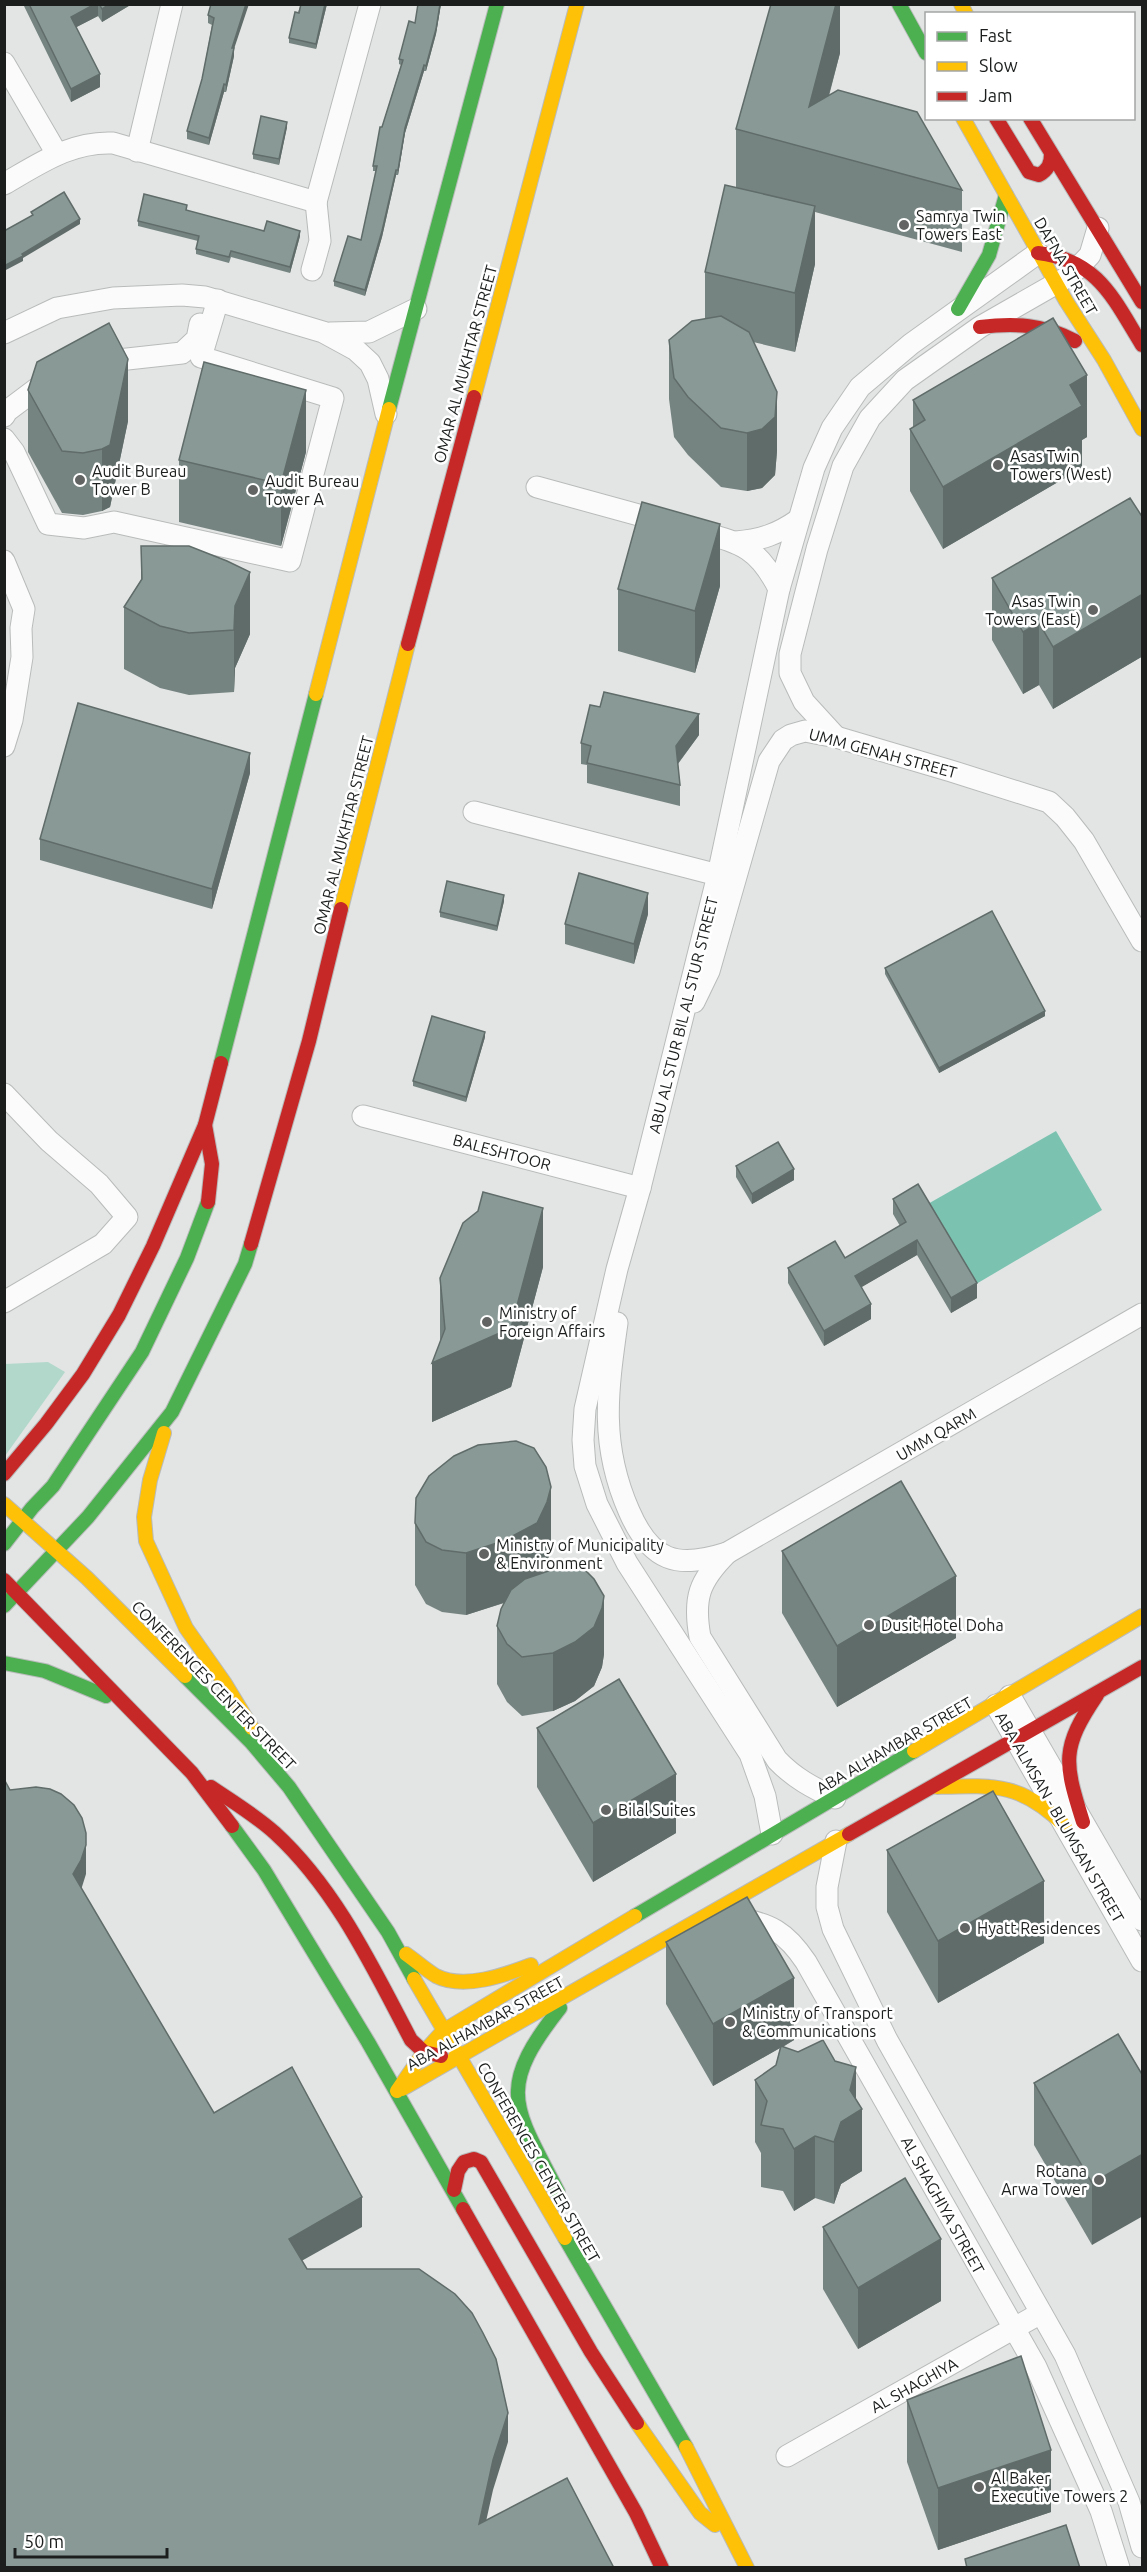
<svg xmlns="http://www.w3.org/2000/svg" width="1147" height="2572" font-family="Ubuntu,sans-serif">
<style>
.green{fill:#b2d8cc}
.water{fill:#7cc2b0}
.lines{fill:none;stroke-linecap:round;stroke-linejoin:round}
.street-casing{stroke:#b9bbbb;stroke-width:23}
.fast-casing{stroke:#b9bbbb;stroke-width:16}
.slow-casing{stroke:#b9bbbb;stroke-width:16}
.jam-casing{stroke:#b9bbbb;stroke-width:16}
.street{stroke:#fbfbfb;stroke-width:21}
.fast{stroke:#4caf50;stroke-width:14}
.slow{stroke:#ffc107;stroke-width:14}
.jam{stroke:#c62828;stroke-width:14}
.wall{fill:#768481}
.shaded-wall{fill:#606c69}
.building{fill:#899a96;stroke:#606c69;stroke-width:1.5}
.poi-dot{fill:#616463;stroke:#fff;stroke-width:2}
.labels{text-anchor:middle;stroke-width:5;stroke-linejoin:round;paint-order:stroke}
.poi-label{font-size:16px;fill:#1c1e1e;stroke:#fff;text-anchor:start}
.street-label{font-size:16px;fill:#1c1e1e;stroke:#fff}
</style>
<rect width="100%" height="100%" fill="#e2e5e4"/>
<polygon class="green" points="48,1362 65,1372 5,1456 5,1364"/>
<polygon class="water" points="1056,1131 1102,1210 971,1287 926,1205"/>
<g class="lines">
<defs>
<g id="street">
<polyline points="4,63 57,154"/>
<polyline points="137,151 172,4"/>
<path d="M4,184C39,164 71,141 113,143L316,202L370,4"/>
<polyline points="312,270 320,241 316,202"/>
<polyline points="4,333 57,308 113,298 182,295 205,297 323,332 356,350 370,363 378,379 386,414"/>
<polyline points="330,333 369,332 416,309"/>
<polyline points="100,362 182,353 197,339 200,324"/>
<polyline points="4,416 7,411 39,387 52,382"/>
<polyline points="4,439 14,452 48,524 84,528 114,522 290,561 333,398 201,357 218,300"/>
<polyline points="537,487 664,522"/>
<path d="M694,530C739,543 757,545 779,589"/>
<path d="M736,542C761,540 778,534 798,520"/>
<polyline points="4,561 24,609 21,628 22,657 12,720 4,746"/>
<polyline points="836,737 804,702 790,673 790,654 817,549 843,466 870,418 905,380 980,327 1071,275 1090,255 1098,228"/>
<polyline points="474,812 718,875"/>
<polyline points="694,1002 709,971 769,761 783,740 791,735 805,731 836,737 951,771 1049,802 1065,817 1084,841 1142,941"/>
<polyline points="4,1094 49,1141 99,1184 127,1217 103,1244 4,1302"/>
<polyline points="363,1116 640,1188"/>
<path d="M617,1323C607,1393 600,1445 629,1511C651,1562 677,1569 727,1553L1142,1314"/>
<path d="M727,1553C699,1581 693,1598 700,1637L777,1760C794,1778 813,1788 835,1798"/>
<polyline points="1010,1696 1131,1905 1142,1920"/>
<polyline points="996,1705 1142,1961"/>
<polyline points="772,1834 765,1796 750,1754 627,1563 597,1504 585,1466 583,1440 585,1409 617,1269 640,1188 718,875 779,589 814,468 832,428 860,387 911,344 1038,253"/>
<polyline points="836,1841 827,1887 827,1907 833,1929 887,2040 1065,2355 1129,2502 1142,2547"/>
<path d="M734,1918C770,1923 786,1932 806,1962L1036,2367L1101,2511L1119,2568"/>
<polyline points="787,2456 1041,2313"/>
</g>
<g id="fast">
<polyline points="899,4 926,53"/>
<polyline points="958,309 989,255 1006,195"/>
<polyline points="389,409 497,4"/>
<polyline points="221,1063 316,694"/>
<polyline points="4,1544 32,1508 53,1486 142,1352 187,1258 208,1202"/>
<polyline points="4,1606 88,1517 172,1412 245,1264 251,1244"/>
<polyline points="4,1663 45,1671 106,1696"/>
<polyline points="185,1676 251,1742 289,1787 388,1932 414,1979"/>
<polyline points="232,1826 264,1870 368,2042 463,2209"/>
<polyline points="635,1916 914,1751"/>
<path d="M558,2192C514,2106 495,2090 560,2008"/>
<polyline points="565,2238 686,2447"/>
</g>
<g id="slow">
<polyline points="961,4 966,14"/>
<polyline points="963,118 1066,301 1104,360 1142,429"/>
<polyline points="474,397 577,4"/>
<polyline points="316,694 389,409"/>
<polyline points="341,909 408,644"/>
<polyline points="164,1433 150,1480 144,1517 146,1541 186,1628 224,1682 252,1728"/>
<polyline points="4,1504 87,1578 185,1676"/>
<polyline points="914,1751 1142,1616"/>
<path d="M937,1787C995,1785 1022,1783 1065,1826"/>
<path d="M406,1954C416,1961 426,1970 436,1976C464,1990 505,1975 531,1965"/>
<polyline points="414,1979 565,2238"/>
<polyline points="402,2089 849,1834"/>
<polyline points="397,2091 424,2052 443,2031 635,1916"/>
<polyline points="637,2423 700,2513 715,2525"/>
<polyline points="686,2447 747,2568"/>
</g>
<g id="jam">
<path d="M996,118L1029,172L1039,175C1048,170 1051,164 1051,154"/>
<polyline points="1030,118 1142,302"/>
<path d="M1038,253C1098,260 1113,298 1142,345"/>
<path d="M980,327C1014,323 1044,324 1075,341"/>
<polyline points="408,644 474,397"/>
<polyline points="205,1125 212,1164 208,1202"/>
<polyline points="251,1244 309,1041 341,909"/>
<polyline points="4,1474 46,1424 83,1374 119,1315 153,1246 205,1125 221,1063"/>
<polyline points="4,1580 192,1773 232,1826"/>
<path d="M211,1787C233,1802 255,1815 275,1833C336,1889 373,1968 411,2040L424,2052L441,2056"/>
<path d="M1083,1822C1064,1762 1061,1748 1097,1695"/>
<polyline points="849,1834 1142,1667"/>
<polyline points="454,2190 458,2171 464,2162 474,2159 481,2162 591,2352 637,2423"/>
<polyline points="463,2209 636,2513 662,2568"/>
</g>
</defs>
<use href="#street" class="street-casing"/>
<use href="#fast" class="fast-casing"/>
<use href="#slow" class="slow-casing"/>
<use href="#jam" class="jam-casing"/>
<use href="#street" class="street"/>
<use href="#fast" class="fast"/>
<use href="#slow" class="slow"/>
<use href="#jam" class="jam"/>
</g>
<g class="wall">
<polygon points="23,4 132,4 102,22 98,16 76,27 100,87 71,102"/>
<polygon points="211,4 234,49 234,56 226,92 224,92 209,145 187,139 187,131 202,79 212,25 208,23 208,15"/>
<polygon points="301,4 327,4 316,49 289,43 289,38"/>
<polygon points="418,4 441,4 436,34 426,71 424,71 405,133 398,175 396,175 382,237 365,296 334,286 334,281 361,240 376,171 373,171 373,166 382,127 401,65 399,64 399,59 415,23"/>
<polygon points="840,4 840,53 829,96 962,190 962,252 815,212 815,264 795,352 753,342 777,451 775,475 762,488 747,491 721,487 688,455 674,437 669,399 669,340 705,319 705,272 736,187 736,129"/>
<polygon points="287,127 279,165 253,159 253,154"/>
<polygon points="187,211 264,231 300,236 290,273 231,257 229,263 196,254 196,249 198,241 138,226 138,221"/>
<polygon points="28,390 128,421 110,507 102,511 83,515 62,513 28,452"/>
<polygon points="913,400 1087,437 1082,440 1082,468 943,549 910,491 910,429 913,427"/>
<polygon points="306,452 281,546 179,522 179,460"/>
<polygon points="1143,518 1143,656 1053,709 1039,685 1023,694 992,640 992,578"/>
<polygon points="141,546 250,634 235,668 234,692 189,695 160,688 124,669 124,607 141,580"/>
<polygon points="720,586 695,673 618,651 618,589"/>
<polygon points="699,735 678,764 680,785 680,806 587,783 587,765 581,764 581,743"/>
<polygon points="250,773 212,909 40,860 40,839"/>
<polygon points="504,901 497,931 440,917 440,912"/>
<polygon points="648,914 634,964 565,944 565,924"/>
<polygon points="885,968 1045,1016 939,1073 885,974"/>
<polygon points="485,1037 466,1102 413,1086 413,1081"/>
<polygon points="736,1166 794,1180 752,1204 736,1177"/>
<polygon points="893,1199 977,1298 951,1313 917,1255 861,1287 871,1319 824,1346 788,1283 788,1268 845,1258 900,1226 893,1214"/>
<polygon points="543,1267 511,1387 432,1422 440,1342 440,1278"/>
<polygon points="415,1523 551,1548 547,1563 542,1573 604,1654 602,1667 594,1686 575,1701 553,1711 522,1716 507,1702 497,1684 497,1626 504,1603 466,1615 442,1612 426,1604 415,1585"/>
<polygon points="782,1551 956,1638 837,1707 782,1613"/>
<polygon points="537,1728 676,1833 593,1882 537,1787"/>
<polygon points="887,1850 1044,1943 938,2003 887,1912"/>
<polygon points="666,1942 794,2040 783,2047 856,2098 862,2171 841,2184 834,2204 815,2198 794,2211 783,2191 761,2187 761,2153 755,2142 755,2080 776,2065 780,2048 713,2086 666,2004"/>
<polygon points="1118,2034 1092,2245 1034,2145 1034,2083"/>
<polygon points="823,2227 941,2301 858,2349 823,2289"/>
<polygon points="907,2400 1051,2512 938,2550 907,2462"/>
</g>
<g class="shaded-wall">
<polygon points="95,4 98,4 98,16 71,30 71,17"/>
<polygon points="109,4 132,4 102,22 102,9"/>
<polygon points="246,4 249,4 234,49 234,56 226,92 226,85 232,48"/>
<polygon points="325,4 327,4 316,49 316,44"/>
<polygon points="440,4 441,4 436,34 426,71 426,66"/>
<polygon points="836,4 840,4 840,53 814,150 809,107"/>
<polygon points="424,65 424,71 405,133 398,175 398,170 405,128"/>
<polygon points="100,74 100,87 71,102 71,89"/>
<polygon points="224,84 224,92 209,145 209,138"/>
<polygon points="287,122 287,127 279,165 279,159"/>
<polygon points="396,170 396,175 382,237 365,296 365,290"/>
<polygon points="815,206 815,264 795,352 795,293"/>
<polygon points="80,219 80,224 23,258 23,261 4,271 4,266 22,254"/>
<polygon points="300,231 300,236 290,273 290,267"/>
<polygon points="128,359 128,421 110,507 102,511 102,449"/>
<polygon points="1087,375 1087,437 1082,440 1082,468 943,549 943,487 1070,385"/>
<polygon points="306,390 306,452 281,546 281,484"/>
<polygon points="777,392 777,451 775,475 762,488 747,491 747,433"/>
<polygon points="720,524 720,586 695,673 695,611"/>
<polygon points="250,572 250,634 235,668 234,692 234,630 235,606"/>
<polygon points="1143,594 1143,656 1053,709 1053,647"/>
<polygon points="1039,623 1039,685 1023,694 1023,632"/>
<polygon points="699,714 699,735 676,766 676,746"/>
<polygon points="250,753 250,773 212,909 212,889"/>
<polygon points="648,893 648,914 634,964 634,944"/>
<polygon points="504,895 504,901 497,931 497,926"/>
<polygon points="1045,1011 1045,1016 939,1073 939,1068"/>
<polygon points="485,1032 485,1037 466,1102 466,1097"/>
<polygon points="794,1169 794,1180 752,1204 752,1194"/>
<polygon points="543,1208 543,1267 511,1387 432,1422 432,1363"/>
<polygon points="917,1240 917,1255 855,1291 855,1276"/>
<polygon points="977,1283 977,1298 951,1313 951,1298"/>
<polygon points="871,1304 871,1319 824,1346 824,1331"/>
<polygon points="551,1487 551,1548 547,1563 537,1585 503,1603 466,1615 466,1553"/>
<polygon points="956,1576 956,1638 837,1707 837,1646"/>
<polygon points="604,1596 604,1654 602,1667 594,1686 575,1701 553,1711 553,1653"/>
<polygon points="676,1774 676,1833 593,1882 593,1823"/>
<polygon points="86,1845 86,1874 81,1890 73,1874"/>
<polygon points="1044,1881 1044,1943 938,2003 938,1941"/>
<polygon points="794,1978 794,2040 713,2086 713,2024"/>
<polygon points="856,2067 856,2113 862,2109 862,2171 841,2184 834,2204 834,2142 850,2090"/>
<polygon points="815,2136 815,2198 794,2211 794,2149"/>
<polygon points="1143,2154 1143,2216 1092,2245 1092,2183"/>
<polygon points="362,2197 362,2227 289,2268 289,2239"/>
<polygon points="941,2239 941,2301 858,2349 858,2288"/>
<polygon points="508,2413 508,2442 493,2490 479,2553 479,2524 493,2460"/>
<polygon points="1051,2450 1051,2512 938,2550 938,2488"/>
</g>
<g class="building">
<polygon points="29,4 95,4 71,17 100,74 71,89"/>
<polygon points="99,4 109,4 102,9"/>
<polygon points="211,4 246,4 232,48 234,48 226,85 224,84 209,138 187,131 202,79 214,18 208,15"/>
<polygon points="301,4 325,4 316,44 289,38 295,12 299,13"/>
<polygon points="418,4 440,4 436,29 426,66 424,65 405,128 398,170 396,170 382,231 365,290 334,281 348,236 361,240 377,166 373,166 380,127 382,127 403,60 399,59 409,21 415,23"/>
<polygon points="771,4 836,4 809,107 838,90 917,112 962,190 736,129"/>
<polygon points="261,116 287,122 279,159 253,154"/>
<polygon points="725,185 815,206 795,293 705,272"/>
<polygon points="64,192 80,219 22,254 23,256 4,266 4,231 33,215 31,212"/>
<polygon points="144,194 187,205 186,210 264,231 267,221 300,231 290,267 231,251 229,257 196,249 199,236 138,221"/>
<polygon points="721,316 749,332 777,392 775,417 762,429 747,433 721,428 688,397 674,378 669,340 692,321"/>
<polygon points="1053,318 1087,375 1070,385 1082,406 943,487 910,429 925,420 913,400"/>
<polygon points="109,323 128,359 110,445 102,449 83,453 62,451 28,390 37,362"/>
<polygon points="204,362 306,390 281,484 179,460"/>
<polygon points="1130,498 1143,518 1143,594 1053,647 1039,623 1023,632 992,578"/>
<polygon points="642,502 720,524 695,611 618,589"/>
<polygon points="141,546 189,546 227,561 250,572 235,606 234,630 189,633 160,626 124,607 142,579"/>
<polygon points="604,692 699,714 676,746 680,785 587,763 591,746 581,743 590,705 600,707"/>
<polygon points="78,703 250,753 212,889 40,839"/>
<polygon points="579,873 648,893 634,944 565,924"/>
<polygon points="447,881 504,895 497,926 440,912"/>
<polygon points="992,911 1045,1011 939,1068 885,968"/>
<polygon points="432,1016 485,1032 466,1097 413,1081"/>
<polygon points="778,1142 794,1169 752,1194 736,1166"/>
<polygon points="918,1184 977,1283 951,1298 917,1240 855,1276 871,1304 824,1331 788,1268 835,1241 845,1258 906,1222 893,1199"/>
<polygon points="483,1192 543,1208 511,1328 432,1363 445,1329 440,1278 463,1223 478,1211"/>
<polygon points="516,1441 534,1448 546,1467 551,1487 547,1502 537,1523 503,1541 466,1553 442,1550 426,1542 415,1523 416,1498 429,1476 454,1456 478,1445"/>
<polygon points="901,1481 956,1576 837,1646 782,1551"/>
<polygon points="563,1566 584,1569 594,1579 604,1596 602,1608 594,1627 575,1642 553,1653 522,1657 507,1644 497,1626 501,1609 511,1590 525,1579"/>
<polygon points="619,1679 676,1774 593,1823 537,1728"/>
<polygon points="4,1779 10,1790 36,1787 50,1789 61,1794 74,1805 82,1818 86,1833 86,1845 81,1860 73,1874 214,2113 292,2067 362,2197 289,2239 307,2269 419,2269 455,2294 472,2313 483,2333 496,2359 508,2413 493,2460 479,2524 567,2478 614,2568 4,2568"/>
<polygon points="993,1791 1044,1881 938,1941 887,1850"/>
<polygon points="747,1897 794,1978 713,2024 666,1942"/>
<polygon points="1118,2034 1143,2076 1143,2154 1092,2183 1034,2083"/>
<polygon points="823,2040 835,2061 856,2067 850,2090 862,2109 841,2122 834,2142 815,2136 794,2149 783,2129 761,2125 767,2101 755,2080 776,2065 781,2046 798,2052"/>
<polygon points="905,2178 941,2239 858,2288 823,2227"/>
<polygon points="1021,2356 1051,2450 938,2488 907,2400"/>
<polygon points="1066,2525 1080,2568 967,2568 965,2559"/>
</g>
<g class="poi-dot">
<circle cx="904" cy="225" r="6"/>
<circle cx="998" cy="465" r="6"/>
<circle cx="80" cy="480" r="6"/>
<circle cx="253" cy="490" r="6"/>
<circle cx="1093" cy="610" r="6"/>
<circle cx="487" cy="1322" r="6"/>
<circle cx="484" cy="1554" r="6"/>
<circle cx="869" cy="1625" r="6"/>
<circle cx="606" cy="1810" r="6"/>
<circle cx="965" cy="1928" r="6"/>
<circle cx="730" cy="2022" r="6"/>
<circle cx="1099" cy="2180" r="6"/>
<circle cx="979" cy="2487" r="6"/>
</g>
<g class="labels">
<g class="poi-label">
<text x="916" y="222">Samrya Twin<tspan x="916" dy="18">Towers East</tspan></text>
<text x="1010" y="462">Asas Twin<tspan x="1010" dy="18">Towers (West)</tspan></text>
<text x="92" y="477">Audit Bureau<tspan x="92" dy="18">Tower B</tspan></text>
<text x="265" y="487">Audit Bureau<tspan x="265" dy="18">Tower A</tspan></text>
<text x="1081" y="607" text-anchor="end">Asas Twin<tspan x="1081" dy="18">Towers (East)</tspan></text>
<text x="499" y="1319">Ministry of<tspan x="499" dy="18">Foreign Affairs</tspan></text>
<text x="496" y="1551">Ministry of Municipality<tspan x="496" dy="18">&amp; Environment</tspan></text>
<text x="881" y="1631">Dusit Hotel Doha</text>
<text x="618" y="1816">Bilal Suites</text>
<text x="977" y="1934">Hyatt Residences</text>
<text x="742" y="2019">Ministry of Transport<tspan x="742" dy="18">&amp; Communications</tspan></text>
<text x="1087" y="2177" text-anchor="end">Rotana<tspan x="1087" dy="18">Arwa Tower</tspan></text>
<text x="991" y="2484">Al Baker<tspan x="991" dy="18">Executive Towers 2</tspan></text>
</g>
<g class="street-label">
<text transform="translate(1066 266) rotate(60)" y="6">DAFNA STREET</text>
<text transform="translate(465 364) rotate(-75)" y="6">OMAR AL MUKHTAR STREET</text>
<text transform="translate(883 753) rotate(15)" y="6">UMM GENAH STREET</text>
<text transform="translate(343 835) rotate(-76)" y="6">OMAR AL MUKHTAR STREET</text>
<text transform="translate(683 1015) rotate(-76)" y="6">ABU AL STUR BIL AL STUR STREET</text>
<text transform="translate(502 1152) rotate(15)" y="6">BALESHTOOR</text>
<text transform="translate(936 1434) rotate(-30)" y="6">UMM QARM</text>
<text transform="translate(214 1685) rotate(46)" y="6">CONFERENCES CENTER STREET</text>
<text transform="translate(894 1745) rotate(-30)" y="6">ABA ALHAMBAR STREET</text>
<text transform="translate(1060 1817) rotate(60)" y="6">ABA ALMSAN - BLUMSAN STREET</text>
<text transform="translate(485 2023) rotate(-29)" y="6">ABA ALHAMBAR STREET</text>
<text transform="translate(539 2162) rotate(60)" y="6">CONFERENCES CENTER STREET</text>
<text transform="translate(943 2205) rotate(61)" y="6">AL SHAGHIYA STREET</text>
<text transform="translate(914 2385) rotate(-29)" y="6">AL SHAGHIYA</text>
</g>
</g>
<rect width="1147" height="2572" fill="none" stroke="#1c1e1e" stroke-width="12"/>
<rect x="925" y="12" width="210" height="108" fill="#ffffff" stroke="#a4a5a5" stroke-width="1.5"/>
<rect x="937" y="32" width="30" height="9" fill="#4caf50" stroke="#a4a5a5" stroke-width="1.5"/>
<text x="979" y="42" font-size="18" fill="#1c1e1e">Fast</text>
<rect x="937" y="62" width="30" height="9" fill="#ffc107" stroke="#a4a5a5" stroke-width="1.5"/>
<text x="979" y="72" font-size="18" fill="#1c1e1e">Slow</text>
<rect x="937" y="92" width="30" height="9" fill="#c62828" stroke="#a4a5a5" stroke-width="1.5"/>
<text x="979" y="102" font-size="18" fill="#1c1e1e">Jam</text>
<path d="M15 2548v9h152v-9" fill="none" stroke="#1c1e1e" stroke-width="3"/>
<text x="24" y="2548" font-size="18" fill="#1c1e1e" stroke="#ffffff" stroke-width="4.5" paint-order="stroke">50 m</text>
</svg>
